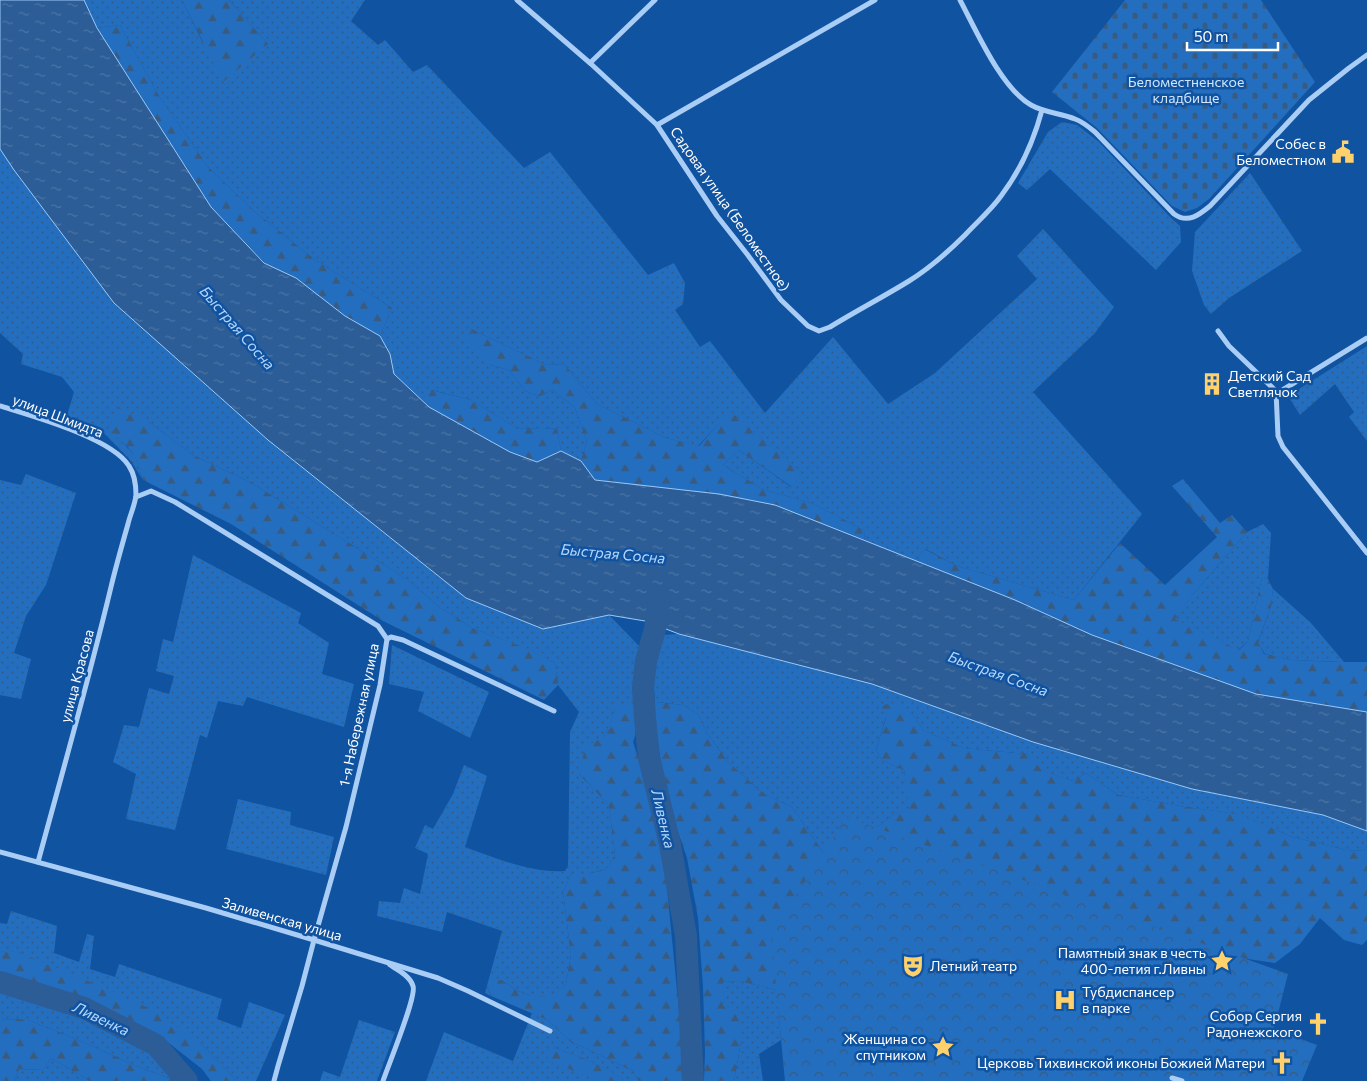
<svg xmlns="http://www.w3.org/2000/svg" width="1367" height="1081" font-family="Commissioner,sans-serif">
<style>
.grass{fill:url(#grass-dots)}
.forest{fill:url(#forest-firs)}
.cemetery{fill:url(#cemetery-stones)}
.park{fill:url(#park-crowns)}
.water{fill:url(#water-ripples);stroke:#9bc9f9}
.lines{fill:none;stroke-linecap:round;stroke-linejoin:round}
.river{stroke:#2c5d96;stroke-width:22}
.street{stroke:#a9cdf5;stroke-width:5}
.labels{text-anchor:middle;stroke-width:5;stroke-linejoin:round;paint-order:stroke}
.park-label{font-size:14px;fill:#d2e7fe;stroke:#1053a1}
.poi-label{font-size:14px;fill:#fff;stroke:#1053a1;text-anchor:end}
.street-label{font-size:14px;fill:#fff;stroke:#1053a1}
.water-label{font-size:15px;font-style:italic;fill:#b6d7fc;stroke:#1053a1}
</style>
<defs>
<pattern id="grass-dots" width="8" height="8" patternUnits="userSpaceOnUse" patternTransform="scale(1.25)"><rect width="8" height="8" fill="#236ebf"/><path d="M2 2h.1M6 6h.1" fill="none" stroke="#3a5b80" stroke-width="1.8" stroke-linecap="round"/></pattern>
<pattern id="forest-firs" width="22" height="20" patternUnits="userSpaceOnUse" patternTransform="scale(1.25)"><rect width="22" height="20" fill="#236ebf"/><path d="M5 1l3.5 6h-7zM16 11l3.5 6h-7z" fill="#3a5b80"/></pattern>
<pattern id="cemetery-stones" width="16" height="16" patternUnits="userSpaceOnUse" patternTransform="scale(1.25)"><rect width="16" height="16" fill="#236ebf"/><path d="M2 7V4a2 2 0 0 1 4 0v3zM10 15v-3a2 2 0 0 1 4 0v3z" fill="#3a5b80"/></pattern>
<pattern id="park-crowns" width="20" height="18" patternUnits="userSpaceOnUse" patternTransform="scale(1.25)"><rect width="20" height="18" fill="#236ebf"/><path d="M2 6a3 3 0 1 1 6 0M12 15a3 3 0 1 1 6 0" fill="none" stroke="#3a5b80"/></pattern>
<pattern id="water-ripples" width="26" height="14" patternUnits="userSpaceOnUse" patternTransform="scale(1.25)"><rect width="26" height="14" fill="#2c5d96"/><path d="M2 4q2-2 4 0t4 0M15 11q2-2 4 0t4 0" fill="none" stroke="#4c75a6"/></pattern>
</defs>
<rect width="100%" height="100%" fill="#1053a1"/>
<g class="grass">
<polygon points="84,0 182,0 202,41 268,44 229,0 365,0 351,21 378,45 385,40 413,72 427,65 524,168 550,152 648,275 674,263 685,283 683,304 675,310 700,347 710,341 765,413 833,337 888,404 935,373 1037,279 1017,256 1043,229 1114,307 1095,333 1033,392 1142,514 1074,600 957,566 925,549 918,562 864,541 865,531 814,504 762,489 723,465 739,450 791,487 802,473 730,412 698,446 666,438 597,404 564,364 546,365 471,329 490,365 509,370 525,391 539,396 553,390 575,408 587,442 581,461 561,451 557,429 542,428 518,429 471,400 432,390 422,400 394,374 390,354 380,336 392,308 315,260 255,212 208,167 157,93 120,25 97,28"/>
<polygon points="1062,122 1077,125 1099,142 1170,217 1180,226 1181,242 1156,270 1050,169 1027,190 1018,183 1048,132"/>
<path d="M0,149L14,170L268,440L466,598L543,629L609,615L641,648L635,707L618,705L604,737L579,774L609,805L615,855L606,869L588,874H571L563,892L571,955L566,984L553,996H531L518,991L501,980L488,989L491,996L485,993L502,931L447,912L442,932L377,916L379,901L400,903L404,888L420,894L428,854L415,848L425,825L433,829L453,794L464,765L487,776L465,847C498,859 530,873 565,871L568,866L570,732L579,712L558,685L555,663L527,649L474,629L439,607L407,579L250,482L194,456L149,422L112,430L135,456L143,480L131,461L101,430L66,419L74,392L62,377L21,364L23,354L0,333Z"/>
<polygon points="1250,173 1302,251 1229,298 1211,314 1204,305 1192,271 1195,232"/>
<polygon points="1367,346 1367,441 1349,417 1354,412 1335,384 1300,415 1288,396"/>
<polygon points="26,474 76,493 46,585 26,616 14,653 31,659 21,699 0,695 0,480 21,485"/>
<polygon points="1263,524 1271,533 1268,579 1262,578 1248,641 1238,650 1174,619 1194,593 1247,532"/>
<polygon points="193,555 301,613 298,623 329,643 322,674 354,684 344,727 247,697 243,706 218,701 207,738 200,735 175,830 126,819 136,774 113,762 124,725 139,727 149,688 169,694 174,676 156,671 163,639 173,642"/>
<polygon points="1273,589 1311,623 1344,662 1291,660 1265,654 1258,643 1271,606"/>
<polygon points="679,634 872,684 1033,742 1192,789 1323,815 1367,831 1367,851 1346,850 1293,837 1237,814 1186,807 1118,795 1086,773 1073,781 1042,771 1027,754 963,748 923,730 911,712 886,717 876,750 882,760 904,770 910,809 893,815 873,830 827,858 792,807 762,793 728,762 707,733 698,714 683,705 655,702 652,665 662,635"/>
<polygon points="392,645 489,692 470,738 418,711 424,692 389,684"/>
<polygon points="238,799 291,812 290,825 334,837 326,875 226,849"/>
<polygon points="11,911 57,926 54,953 79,962 87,934 94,936 90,969 115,977 119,964 222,999 217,1019 241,1028 249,1002 285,1015 256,1081 237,1081 200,1043 18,952 0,952 0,923 7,924"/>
<polygon points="740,981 777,990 781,1040 759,1054 763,1081 734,1081 741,1042 723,1006 723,982"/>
<polygon points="0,992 50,1005 116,1032 153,1054 181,1081 177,1081 138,1067 83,1042 28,1020 0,1019"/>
<path d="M532,1013L548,1020L570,1041L633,1071L639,1081H624C608,1066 573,1055 553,1047L599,1081H426L444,1032L513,1061Z"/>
<polygon points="359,1020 395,1032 377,1081 320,1081 323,1071 340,1077"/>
<polygon points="51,1058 90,1081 14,1081 19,1069 43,1070"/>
</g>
<g class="forest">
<polygon points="182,0 229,0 268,44 223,82"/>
<polygon points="120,25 157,93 208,167 255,212 315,260 392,308 380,336 345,316 296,278 265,263 211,207 97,28"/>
<polygon points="471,329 546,365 564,364 597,404 666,438 699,446 730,411 802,473 792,487 739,450 723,465 762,489 814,504 865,531 864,541 775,505 719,494 595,480 581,461 587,442 575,408 553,390 539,396 525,391 509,370 490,365 465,337"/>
<polygon points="431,390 471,400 518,429 542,428 557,429 561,451 537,462 510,452 429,407 422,400"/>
<path d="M119,407L149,422L194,456L250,482L407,579L439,607L474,629L528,649L555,663L558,685L544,700L383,621L231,524L143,480C140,472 138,464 135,457C122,434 100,437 119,407Z"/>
<polygon points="1183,479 1220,523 1232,515 1247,532 1194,593 1175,619 1239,650 1248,641 1262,578 1268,579 1273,589 1271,606 1258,642 1264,654 1291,660 1339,662 1367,662 1367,712 1256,694 1092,635 1015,600 918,562 924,549 957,566 1074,600 1120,543 1165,585 1217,537 1172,486"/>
<polygon points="655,702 683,705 698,714 707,733 728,762 762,793 792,807 827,858 783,978 777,990 740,981 723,982 723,1006 739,1010 741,1042 734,1081 704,1081 705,1053 703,987 698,918 687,858 666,797 654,716"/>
<polygon points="891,703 911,712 923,730 963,748 1027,754 1043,771 1073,781 1086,773 1118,795 1186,807 1238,814 1293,837 1346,850 1367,851 1367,940 1362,945 1344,940 1320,918 1300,944 1275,963 1220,955 873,830 893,815 909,808 904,770 882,760 876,750 886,718 881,706"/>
<polygon points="618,704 635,707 637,730 633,742 653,805 666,878 681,1031 682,1081 639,1081 633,1071 570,1041 548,1020 491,996 488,989 491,981 501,980 518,991 531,996 552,996 566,984 571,955 563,892 571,874 588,874 606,869 615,855 609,805 579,774 585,747 604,737"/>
<polygon points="0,952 18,952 88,981 153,1010 200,1043 237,1081 211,1081 202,1069 156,1033 101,1006 44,987 0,975"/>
<polygon points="0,1019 28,1020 83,1042 138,1067 177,1081 90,1081 51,1058 43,1070 19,1069 14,1081 0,1081"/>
<path d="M552,1047C572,1054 609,1066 624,1081H599L549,1061L546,1051Z"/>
</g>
<polygon class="cemetery" points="1125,0 1261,0 1315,82 1209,199 1197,208 1185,212 1172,206 1097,128 1052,92"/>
<polygon class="park" points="846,817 1288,974 1274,1029 1317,1045 1302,1081 785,1081 771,933"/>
<polygon class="water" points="0,0 84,0 97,28 211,207 264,263 296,278 345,316 380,336 390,354 394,374 429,407 510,452 537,462 561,451 581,461 595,480 719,494 775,505 1015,600 1092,635 1256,694 1367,712 1367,831 1323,815 1192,789 1033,742 872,684 679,634 645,621 609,615 543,629 466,598 268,440 114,303 14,170 0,149"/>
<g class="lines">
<g class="river">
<polyline points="660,596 655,629 646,661 643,688 645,718 649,758 670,844 686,936 693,1081"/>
<polyline points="0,982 84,1008 156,1045 187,1081"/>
</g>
<g class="street">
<path d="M517,0L590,63L657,125L717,216L747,254L781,300L808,326L819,331L830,327C856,311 883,297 909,281C930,268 948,252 965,235C977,222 991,210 1001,196C1020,171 1034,140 1042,110"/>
<path d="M960,0C976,30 1001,88 1031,105C1045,113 1061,113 1075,119C1083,122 1089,127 1095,132L1174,214C1188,224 1199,215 1210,206L1309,100L1349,68L1367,55"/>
<polyline points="590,63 655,0"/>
<polyline points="657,125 875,0"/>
<polyline points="1218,331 1229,346 1276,391 1278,436 1283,447 1367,553"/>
<polyline points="1276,394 1367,338"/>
<path d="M0,406C32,416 112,438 129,466C135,475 136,484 136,495C135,505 130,515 128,524C122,545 116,566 111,587C89,679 63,770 38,862"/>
<polyline points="136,497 151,491 175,502 378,626 387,639 380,685 346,827 314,940 302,986 278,1066 274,1081"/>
<polyline points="387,639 391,637 403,640 554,711"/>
<polyline points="0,852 206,908 314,940 438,978 468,991 550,1031"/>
<polyline points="1172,1078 1182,1081"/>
<path d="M383,1081C388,1066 417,996 413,986C410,976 398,970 390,965"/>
</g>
</g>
<defs>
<symbol id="civic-bare" viewBox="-9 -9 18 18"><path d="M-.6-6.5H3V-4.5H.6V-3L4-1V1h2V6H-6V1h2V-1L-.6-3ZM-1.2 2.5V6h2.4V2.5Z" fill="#ffd16d" stroke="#1053a1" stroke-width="2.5" paint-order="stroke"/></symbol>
<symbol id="building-bare" viewBox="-9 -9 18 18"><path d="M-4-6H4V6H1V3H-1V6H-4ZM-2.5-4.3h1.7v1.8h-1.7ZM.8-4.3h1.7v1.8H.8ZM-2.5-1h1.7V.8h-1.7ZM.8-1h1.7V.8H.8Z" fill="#ffd16d" stroke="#1053a1" stroke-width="2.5" paint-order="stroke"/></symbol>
<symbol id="sight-bare" viewBox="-9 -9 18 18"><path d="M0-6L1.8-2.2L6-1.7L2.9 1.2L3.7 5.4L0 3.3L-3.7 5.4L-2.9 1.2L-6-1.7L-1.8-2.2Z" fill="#ffd16d" stroke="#1053a1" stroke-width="2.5" paint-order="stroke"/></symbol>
<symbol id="theatre-bare" viewBox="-9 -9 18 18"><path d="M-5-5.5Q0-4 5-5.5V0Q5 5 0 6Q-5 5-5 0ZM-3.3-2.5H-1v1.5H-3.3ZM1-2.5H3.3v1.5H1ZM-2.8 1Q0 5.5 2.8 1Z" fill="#ffd16d" stroke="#1053a1" stroke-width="2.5" paint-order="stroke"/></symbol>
<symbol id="hospital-bare" viewBox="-9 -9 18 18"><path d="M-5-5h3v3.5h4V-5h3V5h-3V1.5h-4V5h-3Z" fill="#ffd16d" stroke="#1053a1" stroke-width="2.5" paint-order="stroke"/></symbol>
<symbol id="church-bare" viewBox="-9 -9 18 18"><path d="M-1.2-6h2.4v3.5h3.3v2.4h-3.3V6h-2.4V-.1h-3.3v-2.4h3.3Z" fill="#ffd16d" stroke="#1053a1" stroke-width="2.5" paint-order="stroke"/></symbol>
</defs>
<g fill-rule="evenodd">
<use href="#civic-bare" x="1327" y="136" width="32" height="32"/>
<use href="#building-bare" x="1196" y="368" width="32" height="32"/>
<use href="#sight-bare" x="1206" y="945" width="32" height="32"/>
<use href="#theatre-bare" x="897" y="950" width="32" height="32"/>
<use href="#hospital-bare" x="1049" y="984" width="32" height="32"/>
<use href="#church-bare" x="1302" y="1008" width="32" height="32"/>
<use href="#sight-bare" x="927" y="1031" width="32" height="32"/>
<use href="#church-bare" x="1266" y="1047" width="32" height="32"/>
</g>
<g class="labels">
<g class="park-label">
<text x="1186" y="87">Беломестненское<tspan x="1186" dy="16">кладбище</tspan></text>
</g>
<g class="poi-label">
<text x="1326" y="149">Собес в<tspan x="1326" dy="16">Беломестном</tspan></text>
<text x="1228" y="381" text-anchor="start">Детский Сад<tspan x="1228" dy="16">Светлячок</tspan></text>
<text x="1206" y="958">Памятный знак в честь<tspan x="1206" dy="16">400-летия г.Ливны</tspan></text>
<text x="930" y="971" text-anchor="start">Летний театр</text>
<text x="1082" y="997" text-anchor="start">Тубдиспансер<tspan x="1082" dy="16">в парке</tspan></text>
<text x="1302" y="1021">Собор Сергия<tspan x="1302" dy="16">Радонежского</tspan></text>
<text x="926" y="1044">Женщина со<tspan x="926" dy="16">спутником</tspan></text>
<text x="1265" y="1068">Церковь Тихвинской иконы Божией Матери</text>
</g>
<g class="street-label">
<text transform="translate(730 209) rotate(55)" y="5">Садовая улица (Беломестное)</text>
<text transform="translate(58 416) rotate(21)" y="5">улица Шмидта</text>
<text transform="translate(77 676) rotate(-75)" y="5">улица Красова</text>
<text transform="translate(359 715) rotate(-78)" y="5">1-я Набережная улица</text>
<text transform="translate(282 919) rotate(16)" y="5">Заливенская улица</text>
</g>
<g class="water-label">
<text transform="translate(237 328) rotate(49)" y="5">Быстрая Сосна</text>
<text transform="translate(613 554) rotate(5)" y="5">Быстрая Сосна</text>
<text transform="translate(998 674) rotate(20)" y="5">Быстрая Сосна</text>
<text transform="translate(663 819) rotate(77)" y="5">Ливенка</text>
<text transform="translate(101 1019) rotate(25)" y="5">Ливенка</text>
</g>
</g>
<path d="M1187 42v8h91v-8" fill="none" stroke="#ffffff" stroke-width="2.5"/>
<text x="1194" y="42" font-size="15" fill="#ffffff" stroke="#1053a1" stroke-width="4" paint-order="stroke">50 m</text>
</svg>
